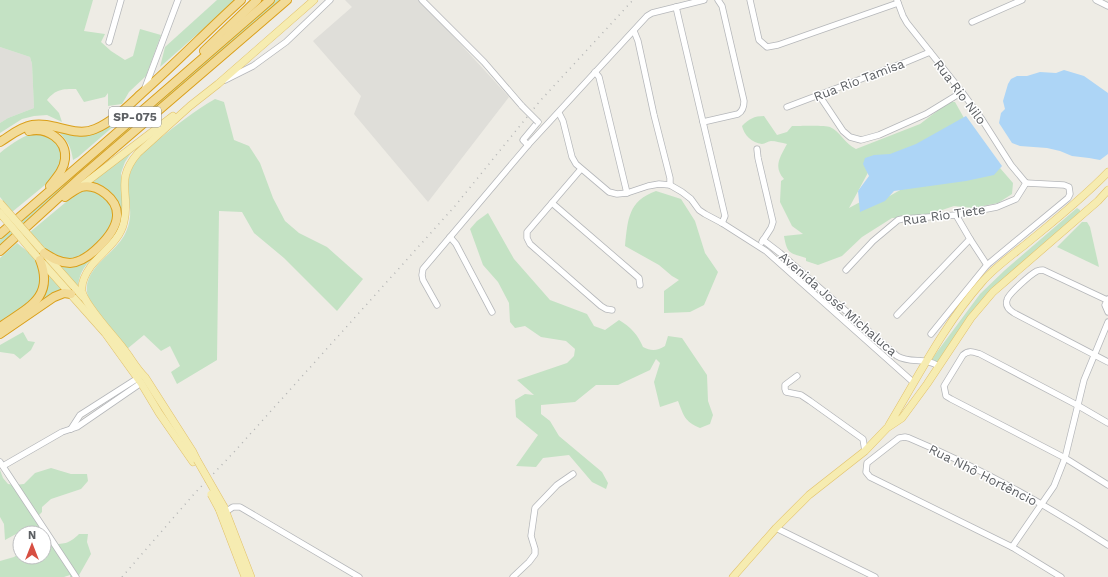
<svg xmlns="http://www.w3.org/2000/svg" width="1108" height="577" font-family="'Work Sans',sans-serif">
<style>
.industrial{fill:#dfded9}
.green{fill:#c4e2c4}
.water{fill:#add5f6}
.lines{fill:none;stroke-linecap:round;stroke-linejoin:round}
.minor-casing{stroke:#b5b7ba;stroke-width:7}
.major-casing{stroke:#e2c169;stroke-width:8}
.highway-casing{stroke:#da9f19;stroke-width:10}
.minor{stroke:#fff;stroke-width:5.5}
.major{stroke:#f6ecb1;stroke-width:7}
.highway{stroke:#f2db98;stroke-width:8}
.rail{stroke:#b3b4b4;stroke-width:1.5;stroke-dasharray:1 5;stroke-linecap:butt}
.minor-bridge-casing{stroke:#b5b7ba;stroke-width:7;stroke-linecap:butt}
.major-bridge-casing{stroke:#e2c169;stroke-width:8;stroke-linecap:butt}
.minor-bridge{stroke:#fff;stroke-width:5.5}
.major-bridge{stroke:#f6ecb1;stroke-width:7}
.labels{text-anchor:middle;dominant-baseline:central;stroke-width:3;stroke-linejoin:round;paint-order:stroke}
.shield{fill:#fff;stroke:#8e9092;stroke-width:1}
.shield-label{font-size:12px;font-weight:bold;fill:#5d6064}
.street-label{font-size:13px;fill:#5d6064;stroke:#fff}
</style>
<rect width="100%" height="100%" fill="#eeece5"/>
<g class="industrial">
<path d="M345 0H420L509 97 428 202 354 114 361 96 313 41 352 7Z"/>
<path d="M0 47 30 57 32 64 34 108 8 118 0 123Z"/>
</g>
<g class="green">
<path d="M0 0H93L84 31 105 34 101 42 111 51 125 60 133 56 140 29 161 35 146 76 129 92 122 104 108 106V93L105 97 84 102 76 89C62 89 56 89 47 100L59 113 62 122 47 115 34 116 22 119 0 133V123L8 118 34 108 32 64 30 57 0 47Z"/>
<path d="M217 0H236L160 67 165 47Z"/>
<path d="M275 0H284L0 247V238Z"/>
<path d="M215 99 224 102 234 140 249 146 260 163 273 198 285 221 299 233 327 247 363 279 337 311 284 258 254 233 242 212 219 211 217 360 177 384 171 372 180 366 170 346 161 351 144 335 127 349C118 337 88 306 87 292 84 268 113 255 124 236 135 215 128 204 128 183 129 176 132 166 136 160 142 152 151 146 159 139 178 124 194 111 215 99Z"/>
<path d="M949 102H955L964 118 950 138 871 167 849 208 862 201 877 203 902 189 968 180 1000 168 1013 183 1012 194 998 203 973 208 954 206 918 218H892L862 237 842 256 818 265 806 261V258C790 253 787 254 784 236L803 234 792 226 780 202 781 181 784 179C773 167 780 157 787 144 782 143 776 141 771 141 768 141 765 144 762 144 752 143 744 135 742 126 749 119 754 116 764 116L777 135 787 132 792 126C799 126 826 125 830 127 840 131 845 144 856 149L920 124Z"/>
<path d="M113 123 115 125 78 157 73 160C71 146 68 142 59 132L69 133Z"/>
<path d="M40 131 54 138 63 151 60 169 51 180 12 212 0 197V153C12 143 24 135 40 131Z"/>
<path d="M133 150 125 162 121 173V182L123 206 120 226 118 225 119 209 89 183Z"/>
<path d="M86 190 95 191 106 197 114 213 112 227 100 241 81 258 64 261 45 251 30 232 78 192Z"/>
<path d="M656 191 681 199 695 221 705 253 718 272 704 305 690 312 664 313V291L679 280 672 276 659 265 625 246C628 219 628 201 656 191Z"/>
<path d="M1077 208 1080 210V212L997 284 937 365 932 360 934 356 980 294 1005 270Z"/>
<path d="M488 213 514 259 550 300 587 314 594 326 605 330 619 320C631 327 638 335 643 347 651 351 657 351 665 346L668 336 682 338 707 375 708 401 713 415 710 424 700 428C684 421 684 416 678 401L660 407 654 382 660 363 656 359 650 370 618 385H596L575 402 541 405V414L550 421 559 436 602 472 608 483 606 489 592 482 569 455 543 458 536 467 516 466 538 435 516 417 515 400 525 394 534 395 517 380 567 363 574 356 575 349 566 341 541 337 525 326 515 328 510 322 509 303 498 282 483 265 470 229 477 221Z"/>
<path d="M1082 222H1087L1090 227 1099 267 1057 247Z"/>
<path d="M17 243C32 255 43 262 40 284 40 289 38 293 35 298 28 306 9 317 0 324V258Z"/>
<path d="M92 257 93 258C83 266 78 277 78 289L55 263Z"/>
<path d="M49 274 65 291 36 307C44 295 50 289 49 274Z"/>
<path d="M23 332 28 341 35 342 31 350 20 359 14 354 0 352V345Z"/>
<path d="M51 468 71 474H87L88 481 81 489 51 499 42 507V512L36 518 43 533H20V544L16 534 5 540 4 524 0 517V470L3 478 8 484 15 485 24 484 35 473Z"/>
<path d="M79 534H88L87 542 91 554 78 577H70V575L64 577H0V561L14 557 20 553V557H44V540L50 545C64 543 68 545 79 534Z"/>
</g>
<g class="water">
<path d="M1064 70 1084 76 1108 93V154L1100 160 1089 158 1072 156 1060 151 1047 148 1020 146 1012 143 999 123 1001 113 1005 109 1003 101 1008 84 1011 79 1017 76H1027L1040 72 1056 73Z"/>
<path d="M966 116 1002 166 994 175 966 181 894 191 885 201 860 212 858 191 869 176 863 164 865 158 874 155 890 154 916 144Z"/>
</g>
<g class="lines">
<defs>
<g id="minor">
<path d="M422 0 484 62 522 106"/>
<path d="M750 0 759 40 767 47 778 45 898 3"/>
<path d="M897 0 903 16 907 23 962 92 981 118 1011 165 1026 183"/>
<path d="M1096 0 1108 6"/>
<path d="M676 7 725 216 722 223"/>
<path d="M972 22 1022 0"/>
<path d="M634 31 638 41 654 115 670 178V185"/>
<path d="M109 42 121 0"/>
<path d="M595 72 599 77 627 193"/>
<path d="M225 80 253 66 286 42 330 0"/>
<path d="M145 88 178 0"/>
<path d="M819 95 843 131 850 137 861 140 879 135 926 114 962 92"/>
<path d="M787 107 906 62 930 52"/>
<path d="M559 113 563 121 572 157 576 164 609 192 617 194 627 193 648 186 659 184 670 185 682 192 691 199 699 210 705 214 722 223 766 251 913 382"/>
<path d="M703 122 738 114C743 111 744 107 744 101L722 6 718 0"/>
<path d="M528 145 523 140 538 122"/>
<path d="M757 149 758 158 773 222 771 228 762 242"/>
<path d="M581 169 527 232V238L530 244 601 306 606 309 612 310"/>
<path d="M552 203 639 278 640 285"/>
<path d="M956 215 970 239 987 265"/>
<path d="M450 237 456 244 492 312"/>
<path d="M763 240 780 253 897 356C910 364 926 357 938 366"/>
<path d="M846 270 873 241 898 220 902 219 956 215 997 207 1016 199 1026 183"/>
<path d="M1108 299 1105 305 1108 312"/>
<path d="M1107 300 1043 270C1040 270 1040 270 1037 271 1031 274 1008 294 1007 300 1005 306 1009 310 1014 313L1108 362"/>
<path d="M437 305 423 280 422 275 423 269 528 145 647 16 652 13 704 0"/>
<path d="M897 315 970 239"/>
<path d="M931 334 987 265 1068 198 1070 194 1069 187 1064 185 1026 183"/>
<path d="M797 376 785 385V389L786 392 801 395 810 401 863 439 865 451"/>
<path d="M1108 423 1077 405 980 354C973 352 969 350 963 355L944 386 946 396 951 399 1065 458 1108 485"/>
<path d="M71 429 80 415 138 378"/>
<path d="M0 462 76 577"/>
<path d="M3 466 62 432 77 427 141 383"/>
<path d="M224 513 233 507H240L359 577"/>
<path d="M776 528 875 577"/>
<path d="M1012 547 1054 486 1065 458 1084 380 1108 322"/>
<path d="M513 577 529 562 535 554V549L531 536 535 508 557 485 573 474"/>
<path d="M1061 577 1012 547 870 477 866 472 867 463 899 438 905 437 909 438C978 467 1045 504 1108 545"/>
</g>
<g id="major">
<path d="M80 187 173 116"/>
<path d="M37 245 83 297"/>
<path d="M32 251 105 333 141 383 159 413 193 462"/>
<path d="M889 425C918 377 944 325 982 282 994 268 1011 256 1026 244 1054 221 1082 199 1108 172"/>
<path d="M197 460 193 452 145 377C136 368 131 358 123 348 114 336 84 304 82 291 81 282 86 273 91 266 102 252 120 241 124 222 131 193 114 181 138 153L190 106 218 84 314 0"/>
<path d="M224 507 251 577"/>
<path d="M219 509 245 577"/>
<path d="M733 577 776 528 809 495 865 451 887 428 902 418 927 384 971 318 993 292 1098 201 1108 190"/>
</g>
<g id="highway">
<path d="M204 51 257 0"/>
<path d="M29 131C46 127 67 139 65 159 64 170 56 178 50 186"/>
<path d="M0 142C10 136 20 127 32 125 53 121 75 138 95 129 112 122 127 107 141 94 175 64 207 31 241 0"/>
<path d="M0 234 270 0"/>
<path d="M0 251 81 177 287 0"/>
<path d="M44 253C52 258 60 263 70 263 88 262 116 234 117 216 118 199 97 183 81 187 76 189 69 194 65 197"/>
<path d="M0 327C27 308 55 298 40 260"/>
<path d="M0 334 54 297 64 293 71 294"/>
</g>
</defs>
<use href="#minor" class="minor-casing"/>
<use href="#major" class="major-casing"/>
<use href="#highway" class="highway-casing"/>
<use href="#minor" class="minor"/>
<use href="#major" class="major"/>
<use href="#highway" class="highway"/>
<path class="rail" d="M122 577 194 494 235 451 455 206 540 101 633 0"/>
<defs>
<path id="minor-bridge" d="M522 106 538 122"/>
<g id="major-bridge">
<path d="M0 203 37 245"/>
<path d="M0 213 32 251"/>
<path d="M197 460 224 507"/>
<path d="M211 494 219 509"/>
</g>
</defs>
<use href="#minor-bridge" class="minor-bridge-casing"/>
<use href="#major-bridge" class="major-bridge-casing"/>
<use href="#minor-bridge" class="minor-bridge"/>
<use href="#major-bridge" class="major-bridge"/>
</g>
<g class="labels">
<rect class="shield" x="109" y="107" width="52" height="20" rx="3"/>
<g class="shield-label">
<text x="135" y="117">SP-075</text>
</g>
<g class="street-label">
<text transform="translate(859 80) rotate(-21)">Rua Rio Tamisa</text>
<text transform="translate(960 92) rotate(53)">Rua Rio Nilo</text>
<text transform="translate(944 215) rotate(-8)">Rua Rio Tiete</text>
<text transform="translate(838 304) rotate(41)">Avenida José Michaluca</text>
<text transform="translate(983 475) rotate(27)">Rua Nhô Hortêncio</text>
</g>
</g>
<g transform="translate(32 545)"><circle r="19" fill="#ffffff" stroke="#bebfc1"/>
<path d="M0-3L7 15L0 10L-7 15Z" fill="#d74f42"/>
<text y="-6" font-size="11" font-weight="bold" text-anchor="middle" fill="#5d6064">N</text>
</g>
</svg>
